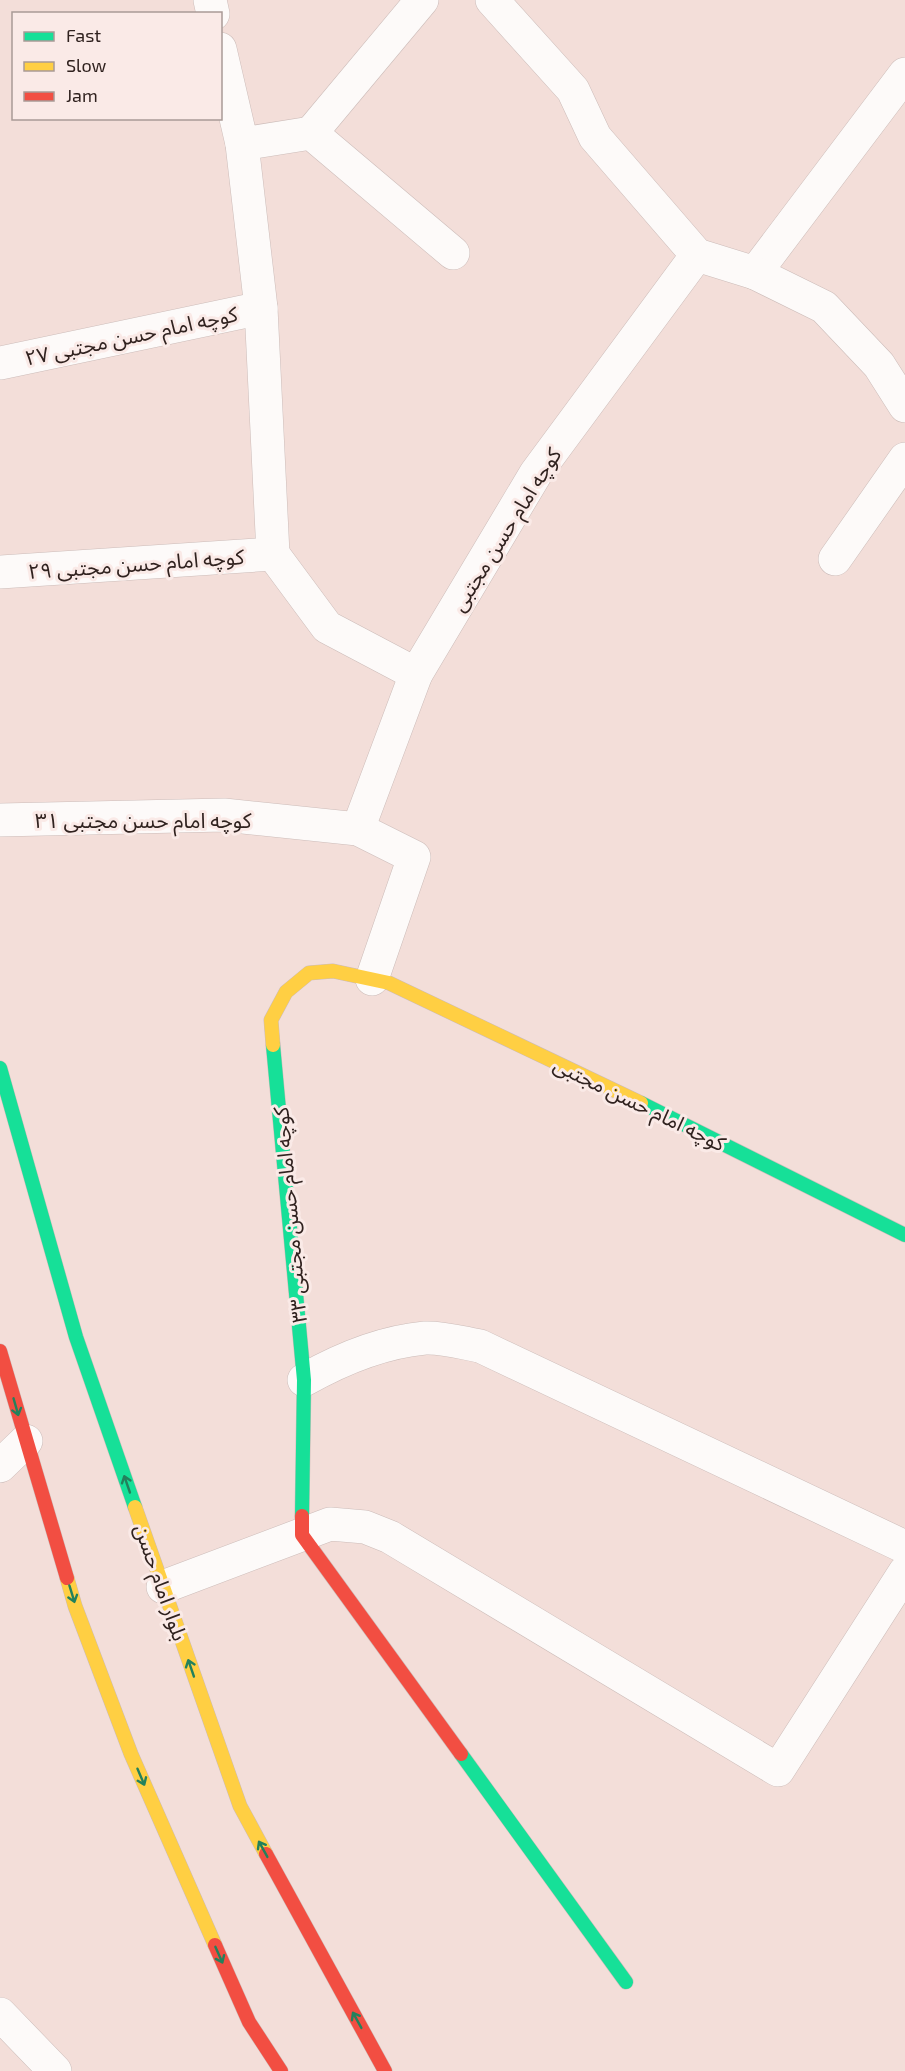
<svg xmlns="http://www.w3.org/2000/svg" width="905" height="2071" font-family="'Exo 2','Noto Sans Arabic',sans-serif">
<style>
.lines{fill:none;stroke-linecap:round;stroke-linejoin:round}
.street-casing{stroke:#ccbcb9;stroke-width:34}
.fast-casing{stroke:#ccbcb9;stroke-width:15}
.slow-casing{stroke:#ccbcb9;stroke-width:15}
.jam-casing{stroke:#ccbcb9;stroke-width:15}
.street{stroke:#fdfaf9;stroke-width:33}
.fast{stroke:#16e098;stroke-width:14}
.slow{stroke:#ffcf43;stroke-width:14}
.jam{stroke:#f24e42;stroke-width:14}
.oneway{stroke:#23815c}
.labels{text-anchor:middle;dominant-baseline:central;stroke-width:6;stroke-linejoin:round;paint-order:stroke}
.street-label{font-size:21px;fill:#30221f;stroke:#faeae7}
</style>
<rect width="100%" height="100%" fill="#f3ded9"/>
<g class="lines">
<defs>
<g id="street">
<path d="M210 0 213 14"/>
<path d="M492 0 573 90 595 137 697 255 755 273 905 74"/>
<path d="M220 49 242 144 261 308 273 554"/>
<path d="M311 133 422 0"/>
<path d="M242 144 311 133 453 253"/>
<path d="M755 273 824 307 879 365 905 406"/>
<path d="M0 363 261 308"/>
<path d="M273 554 327 627 416 674"/>
<path d="M835 559 905 459"/>
<path d="M0 572 273 554"/>
<path d="M0 820 224 815 358 829 414 857 372 979"/>
<path d="M358 829 416 674 536 473 697 255"/>
<path d="M304 1380C341 1359 382 1342 425 1338 442 1337 463 1343 480 1346L905 1547"/>
<path d="M0 1466 26 1441"/>
<path d="M163 1587 330 1524 365 1527 390 1537 778 1770 905 1572"/>
<path d="M0 2014 55 2071"/>
</g>
<g id="fast">
<path d="M273 1045 304 1380 302 1516"/>
<path d="M0 1068 76 1337 135 1507"/>
<path d="M641 1103 905 1235"/>
<path d="M461 1754 626 1982"/>
</g>
<g id="slow">
<path d="M273 1045 271 1020 286 992 309 973 333 971 389 983 641 1103"/>
<path d="M135 1507 240 1806 266 1854"/>
<path d="M67 1578 75 1606 131 1754 215 1945"/>
</g>
<g id="jam">
<path d="M0 1351 67 1578"/>
<path d="M302 1516V1535L461 1754"/>
<path d="M266 1854 385 2071"/>
<path d="M215 1945 249 2022 281 2071"/>
</g>
</defs>
<use href="#street" class="street-casing"/>
<use href="#fast" class="fast-casing"/>
<use href="#slow" class="slow-casing"/>
<use href="#jam" class="jam-casing"/>
<use href="#street" class="street"/>
<use href="#fast" class="fast"/>
<use href="#slow" class="slow"/>
<use href="#jam" class="jam"/>
</g>
<defs><path id="oneway-shaft" d="M-6 0H5M1.5-3L5.5 0L1.5 3" fill="none" stroke-width="1.6" stroke-linecap="round" stroke-linejoin="round" transform="scale(1.5)"/></defs>
<g class="oneway">
<use href="#oneway-shaft" transform="translate(16 1407) rotate(74)"/>
<use href="#oneway-shaft" transform="translate(127 1484) rotate(-109)"/>
<use href="#oneway-shaft" transform="translate(72 1594) rotate(73)"/>
<use href="#oneway-shaft" transform="translate(191 1668) rotate(-109)"/>
<use href="#oneway-shaft" transform="translate(141 1777) rotate(67)"/>
<use href="#oneway-shaft" transform="translate(263 1849) rotate(-119)"/>
<use href="#oneway-shaft" transform="translate(219 1955) rotate(66)"/>
<use href="#oneway-shaft" transform="translate(357 2020) rotate(-119)"/>
</g>
<g class="labels">
<g class="street-label">
<text transform="translate(131 335) rotate(-12)">کوچه امام حسن مجتبی ۲۷</text>
<text transform="translate(505 529) rotate(-58)">کوچه امام حسن مجتبی</text>
<text transform="translate(136 563) rotate(-4)">کوچه امام حسن مجتبی ۲۹</text>
<text x="143" y="819">کوچه امام حسن مجتبی ۳۱</text>
<text transform="translate(640 1103) rotate(26)">کوچه امام حسن مجتبی</text>
<text transform="translate(289 1215) rotate(-95)">کوچه امام حسن مجتبی ۳۳</text>
<text transform="translate(162 1582) rotate(71)">بلوار امام حسن</text>
</g>
</g>
<rect x="12" y="12" width="210" height="108" fill="#faeae7" stroke="#a99a97" stroke-width="1.5"/>
<rect x="24" y="32" width="30" height="9" fill="#16e098" stroke="#a99a97" stroke-width="1.5"/>
<text x="66" y="42" font-size="18" fill="#30221f">Fast</text>
<rect x="24" y="62" width="30" height="9" fill="#ffcf43" stroke="#a99a97" stroke-width="1.5"/>
<text x="66" y="72" font-size="18" fill="#30221f">Slow</text>
<rect x="24" y="92" width="30" height="9" fill="#f24e42" stroke="#a99a97" stroke-width="1.5"/>
<text x="66" y="102" font-size="18" fill="#30221f">Jam</text>
</svg>
